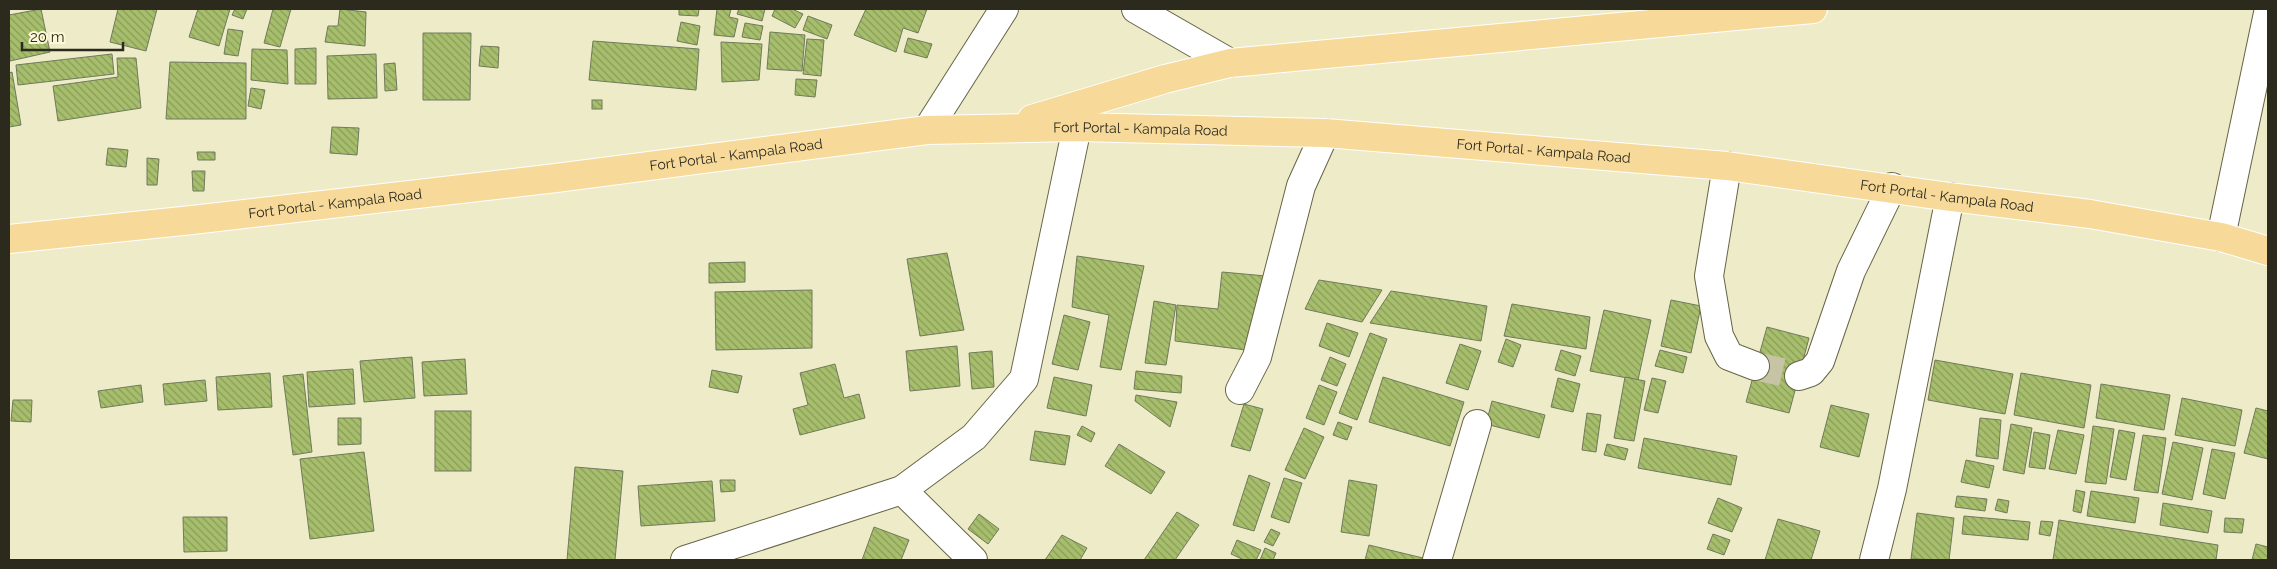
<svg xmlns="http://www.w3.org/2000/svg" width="2277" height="569" font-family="Raleway,sans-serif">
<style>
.building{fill:url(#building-back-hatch);stroke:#707a5c}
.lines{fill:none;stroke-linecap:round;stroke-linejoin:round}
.minor-tunnel{stroke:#c7c4a6;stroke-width:28;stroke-dasharray:28 14;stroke-linecap:butt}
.minor-casing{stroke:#676446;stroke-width:30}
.major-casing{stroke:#fff;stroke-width:30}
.minor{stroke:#fff;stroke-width:28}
.major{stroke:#f7d99a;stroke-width:28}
.labels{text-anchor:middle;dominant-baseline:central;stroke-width:4;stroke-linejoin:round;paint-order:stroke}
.street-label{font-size:14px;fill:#2b2a1d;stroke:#fbf8d5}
</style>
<defs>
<pattern id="building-back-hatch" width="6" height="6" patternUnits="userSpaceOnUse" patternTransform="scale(1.25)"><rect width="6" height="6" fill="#a7bf6c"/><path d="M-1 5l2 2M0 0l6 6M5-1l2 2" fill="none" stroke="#889b58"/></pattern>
</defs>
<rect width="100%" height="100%" fill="#eeebc8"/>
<g class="building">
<path d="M41 9 50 52 10 61 9 15Z"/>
<path d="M118 9H157L146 51 110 42Z"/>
<path d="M198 9H230L219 46 189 37Z"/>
<path d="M235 9H247L243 19 232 15Z"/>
<path d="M273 9H291L280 47 264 43Z"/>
<path d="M340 9 366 12 365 46 325 42 328 26H338Z"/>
<path d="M679 9H699L698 16 679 15Z"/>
<path d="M717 9H731L729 17 738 19 734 37 714 35Z"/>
<path d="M739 9H765L762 21 737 14Z"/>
<path d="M775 9H792L803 14 795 28 772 16Z"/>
<path d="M866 9H927L918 33 903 28 896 52 854 35Z"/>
<path d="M808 16 832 25 827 39 803 30Z"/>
<path d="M681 22 700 26 697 45 677 41Z"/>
<path d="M745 23 763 26 760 40 742 37Z"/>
<path d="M228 29 243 31 238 56 224 54Z"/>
<path d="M770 32 805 35 802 71 767 69Z"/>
<path d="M423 33H471L470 100H423Z"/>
<path d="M908 38 932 44 927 58 904 52Z"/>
<path d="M807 39 824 40 821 76 803 74Z"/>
<path d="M593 41 699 49 696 90 589 80Z"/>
<path d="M721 42 762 44 759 80 722 82Z"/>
<path d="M481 46 499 47 498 68 479 66Z"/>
<path d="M316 48V84H295V49Z"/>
<path d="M252 49 287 50 288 84 251 80Z"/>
<path d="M112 54 114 74 18 85 16 65Z"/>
<path d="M376 54 377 98 328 99 327 56Z"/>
<path d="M117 58H136L141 108 58 121 53 86 118 77Z"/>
<path d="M170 62 246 63V119H166Z"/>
<path d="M395 63 397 90 385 91 384 64Z"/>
<path d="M12 72 21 125 9 127V73Z"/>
<path d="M796 79 817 80 815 97 795 95Z"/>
<path d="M251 88 265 90 261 109 248 106Z"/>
<rect x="592" y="100" width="10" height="9"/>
<path d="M332 127 359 128 357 155 330 153Z"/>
<path d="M108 148 128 150 126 167 106 165Z"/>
<path d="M197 152H215V160H198Z"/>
<path d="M147 158 159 159 157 185H147Z"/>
<path d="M192 171H205L204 191H193Z"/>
<path d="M947 253 964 330 920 336 907 259Z"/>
<path d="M1077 256 1144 266 1121 370 1100 367 1109 315 1072 307Z"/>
<path d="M745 262V282L709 283V263Z"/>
<path d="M1222 272 1266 276 1254 351 1175 341 1177 305 1218 309Z"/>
<path d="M1319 280 1382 290 1362 322 1305 309Z"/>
<path d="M812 290V348L716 350 715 292Z"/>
<path d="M1391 291 1487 306 1481 341 1370 323Z"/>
<path d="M1671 300 1701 306 1691 353 1661 346Z"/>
<path d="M1154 301 1176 305 1166 365 1145 363Z"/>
<path d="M1512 304 1590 317 1586 349 1504 336Z"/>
<path d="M1604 310 1651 320 1638 380 1590 371Z"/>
<path d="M1064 315 1090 322 1078 370 1052 364Z"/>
<path d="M1327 323 1358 333 1349 357 1319 346Z"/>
<path d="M1767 327 1809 338 1789 413 1746 402Z"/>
<path d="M1370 333 1387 339 1357 420 1339 413Z"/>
<path d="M1506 339 1521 345 1513 367 1498 362Z"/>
<path d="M1460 344 1481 351 1468 390 1446 383Z"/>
<path d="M957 346 960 386 910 391 906 351Z"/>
<path d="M1561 350 1581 356 1575 376 1555 370Z"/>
<path d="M1660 350 1687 357 1683 373 1655 366Z"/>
<path d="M992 351 994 387 972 389 969 353Z"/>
<path d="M412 357 415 398 364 402 360 361Z"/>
<path d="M1330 357 1346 364 1337 386 1321 380Z"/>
<path d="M465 359 467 394 424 396 422 362Z"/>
<path d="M1935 360 2013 374 2005 414 1928 400Z"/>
<path d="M835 364 844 398 859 394 865 418 800 435 793 409 808 405 800 373Z"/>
<path d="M353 369 355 404 309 407 307 372Z"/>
<path d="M712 370 742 376 738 393 709 387Z"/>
<path d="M1136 371 1182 376 1181 393 1134 389Z"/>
<path d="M270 373 272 407 218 410 216 377Z"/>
<path d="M2021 373 2091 385 2084 428 2014 415Z"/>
<path d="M303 374 312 452 293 455 283 376Z"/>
<path d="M1054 377 1092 385 1086 416 1047 408Z"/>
<path d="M1383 377 1464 402 1450 446 1369 422Z"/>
<path d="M1625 377 1645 381 1634 441 1614 438Z"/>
<path d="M1558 378 1580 384 1573 412 1551 407Z"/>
<path d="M1652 378 1666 381 1658 413 1644 410Z"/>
<path d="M205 380 207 401 165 405 163 384Z"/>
<path d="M2101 384 2170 395 2164 430 2096 418Z"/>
<path d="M141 385 143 402 101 408 98 391Z"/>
<path d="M1319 385 1337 392 1324 425 1306 418Z"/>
<path d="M1136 395 1177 402 1170 427 1135 401Z"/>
<path d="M2182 398 2242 410 2235 446 2175 435Z"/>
<path d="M13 400H32L31 422 11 421Z"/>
<path d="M1492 401 1545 415 1539 438 1486 424Z"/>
<path d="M1244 404 1263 409 1250 451 1231 446Z"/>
<path d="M1831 405 1869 414 1859 457 1820 447Z"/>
<path d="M2256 408 2268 411V459L2244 453Z"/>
<rect x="435" y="411" width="36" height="60"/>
<path d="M1587 413 1601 415 1596 452 1582 450Z"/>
<path d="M338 418H361V444L338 445Z"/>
<path d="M1980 418 2001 420 1998 459 1976 456Z"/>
<path d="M1338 422 1352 427 1347 440 1333 435Z"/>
<path d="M2011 424 2032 428 2024 474 2003 470Z"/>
<path d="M1082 426 1095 433 1091 442 1077 435Z"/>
<path d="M2093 426 2114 429 2106 484 2085 482Z"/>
<path d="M1304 428 1324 437 1305 479 1285 470Z"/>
<path d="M2058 430 2084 435 2076 474 2049 469Z"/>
<path d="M2119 430 2135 433 2126 480 2110 477Z"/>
<path d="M1035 431 1070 436 1065 465 1030 460Z"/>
<path d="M2034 432 2050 435 2045 469 2029 467Z"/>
<path d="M2143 435 2166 438 2158 493 2134 490Z"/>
<path d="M1644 438 1737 456 1731 485 1638 468Z"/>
<path d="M2173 442 2203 448 2192 500 2162 494Z"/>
<path d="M1119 444 1165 472 1151 494 1105 466Z"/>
<path d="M1607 444 1628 449 1625 460 1604 455Z"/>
<path d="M2212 449 2235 453 2225 499 2203 494Z"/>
<path d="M364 452 374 531 310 539 300 459Z"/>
<path d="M1966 460 1994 466 1989 488 1961 482Z"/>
<path d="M575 467 623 471 615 560H567Z"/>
<path d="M1249 475 1270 483 1254 531 1233 525Z"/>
<path d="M1284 478 1302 483 1289 523 1271 517Z"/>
<path d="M720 480H735V491L721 492Z"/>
<path d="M1349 480 1377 485 1369 536 1341 532Z"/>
<path d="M712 481 715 521 641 526 638 486Z"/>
<path d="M2076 490 2085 492 2081 513 2073 511Z"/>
<path d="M2091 491 2139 498 2135 523 2087 516Z"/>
<path d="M1957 496 1987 499 1985 511 1955 507Z"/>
<path d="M1718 498 1742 508 1732 532 1708 523Z"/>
<path d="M1998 499 2009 501 2007 513 1995 510Z"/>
<path d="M2163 503 2212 511 2208 533 2160 525Z"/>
<path d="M1177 512 1199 525 1175 560H1144Z"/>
<path d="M1917 513 1954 518 1949 560 1911 559Z"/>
<path d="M979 514 999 529 988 544 968 529Z"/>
<path d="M1964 516 2030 522 2028 540 1962 534Z"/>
<path d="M183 517H227V551L184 552Z"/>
<path d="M2225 518 2244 519 2242 533 2224 532Z"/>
<path d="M1778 519 1820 531 1811 560H1765Z"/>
<path d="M2059 520 2218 545 2216 560H2053Z"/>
<path d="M2041 521 2053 522 2050 536 2039 534Z"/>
<path d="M874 527 909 540 901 560H862Z"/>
<path d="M1271 529 1280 533 1273 546 1264 542Z"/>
<path d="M1713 534 1730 540 1724 555 1707 549Z"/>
<path d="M1062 535 1087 548 1080 560H1045Z"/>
<path d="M1237 540 1261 550 1256 560H1244L1231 554Z"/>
<path d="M2256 544 2268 547V560H2252Z"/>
<path d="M1369 545 1427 559V560H1365Z"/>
<path d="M1265 548 1276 553 1273 560H1260Z"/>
</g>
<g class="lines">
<path class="minor-tunnel" d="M1755 366 1799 376"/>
<defs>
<g id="minor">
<path d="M1136 9 1230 63"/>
<path d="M927 130 1004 9"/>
<path d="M1727 166 1709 276 1719 336 1729 356 1755 366"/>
<path d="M2221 237 2268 13"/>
<path d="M1799 376 1811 372 1820 361 1851 271 1892 187"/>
<path d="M1240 390 1257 357 1301 186 1325 133"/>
<path d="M902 490 973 560"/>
<path d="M685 560 902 490 974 437 1024 379 1077 127"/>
<path d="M1437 560 1477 424"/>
<path d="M1874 560 1892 489 1950 197"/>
</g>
<g id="major">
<path d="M1032 119 1165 79 1230 63 1813 9"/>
<path id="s1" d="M9 239 192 220 556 178 927 130 1077 127 1325 133 1727 166 1950 197 2090 214 2221 237 2268 251"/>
</g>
</defs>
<use href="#minor" class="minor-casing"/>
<use href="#major" class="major-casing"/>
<use href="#minor" class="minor"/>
<use href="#major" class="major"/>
</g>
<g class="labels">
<g class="street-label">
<text stroke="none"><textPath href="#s1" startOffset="1138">Fort Portal - Kampala Road</textPath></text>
<text stroke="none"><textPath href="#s1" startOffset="1542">Fort Portal - Kampala Road</textPath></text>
<text stroke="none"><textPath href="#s1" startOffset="732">Fort Portal - Kampala Road</textPath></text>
<text stroke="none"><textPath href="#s1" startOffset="1948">Fort Portal - Kampala Road</textPath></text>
<text stroke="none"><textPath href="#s1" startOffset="328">Fort Portal - Kampala Road</textPath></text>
</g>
</g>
<rect width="2277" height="569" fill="none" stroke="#2b2a1d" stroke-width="20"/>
<path d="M22 42v8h101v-8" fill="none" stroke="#2b2a1d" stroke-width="2.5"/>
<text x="30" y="42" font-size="15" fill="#2b2a1d" stroke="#fbf8d5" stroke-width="4" paint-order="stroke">20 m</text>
</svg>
